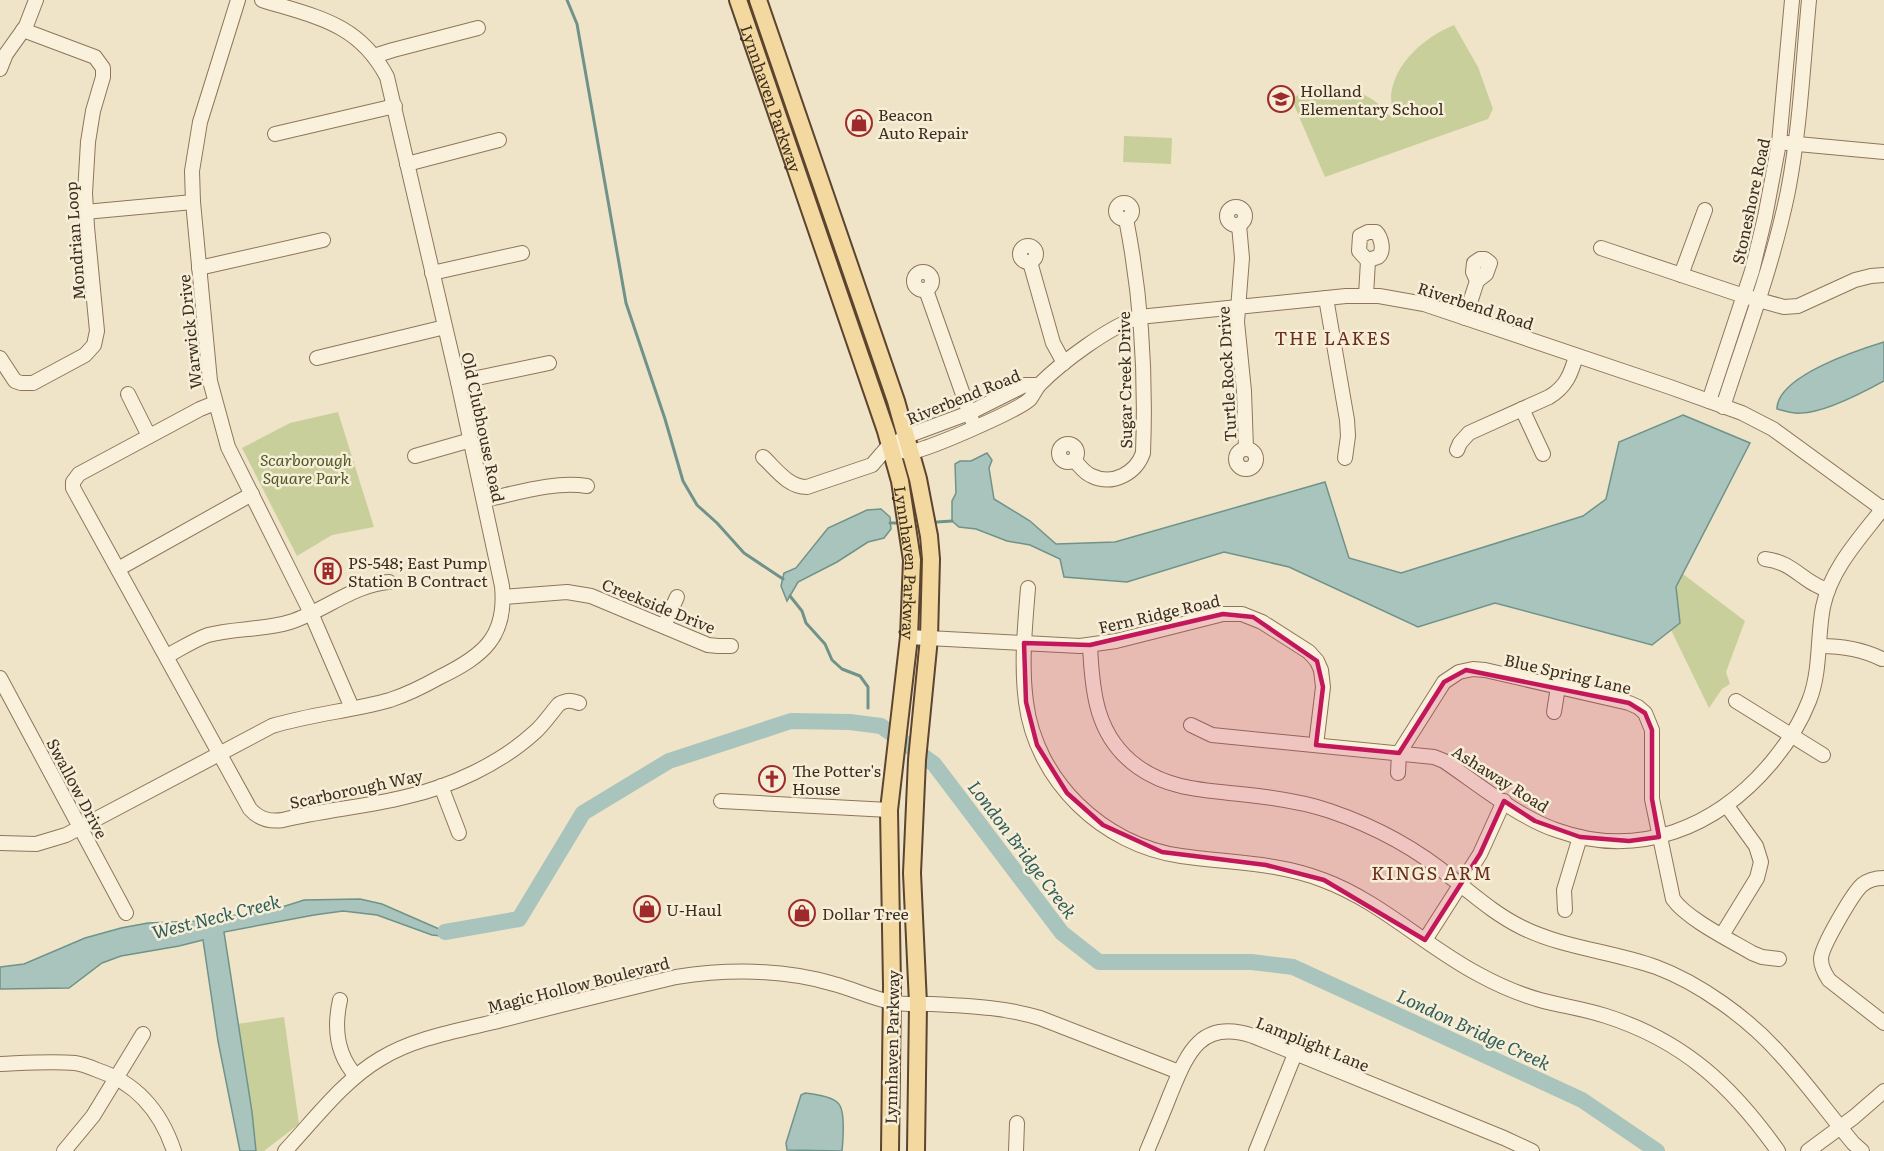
<svg xmlns="http://www.w3.org/2000/svg" width="1884" height="1151" font-family="Literata,serif">
<style>
.green{fill:#c9cf9b}
.water{fill:#a9c4bc;stroke:#6f938a;stroke-width:1.5}
.lines{fill:none;stroke-linecap:round;stroke-linejoin:round}
.stream{stroke:#6f938a;stroke-width:3}
.river{stroke:#a9c4bc;stroke-width:16}
.minor-casing{stroke:#8d765c;stroke-width:16}
.major-casing{stroke:#5b4430;stroke-width:20}
.minor{stroke:#faf1dc;stroke-width:14}
.major{stroke:#f3d9a0;stroke-width:16}
.marked{fill:#c2185b;fill-opacity:0.2;stroke:#c2185b;stroke-width:4.5;stroke-linejoin:round}
.labels{text-anchor:middle;dominant-baseline:central;stroke-width:5;stroke-linejoin:round;paint-order:stroke}
.poi-label{font-size:16px;fill:#3d2e20;stroke:#f7eed8;text-anchor:start}
.street-label{font-size:16px;fill:#3d2e20;stroke:#f7eed8}
.park-label{font-size:16px;font-style:italic;fill:#4d5a26;stroke:#f7eed8}
.neighbourhood-label{font-size:18px;letter-spacing:1.5px;fill:#6b2e1e;stroke:#f7eed8}
.water-label{font-size:18px;font-style:italic;fill:#2f5d5a;stroke:#f7eed8}
</style>
<rect width="100%" height="100%" fill="#f0e4c8"/>
<g class="green">
<path d="M1454 25 1478 67 1493 109 1488 119 1325 177 1291 98C1322 86 1346 81 1376 102 1382 107 1387 114 1393 118 1393 111 1391 103 1391 95 1395 62 1425 37 1454 25Z"/>
<path d="M1124 136 1172 138 1171 164 1123 162Z"/>
<path d="M338 412 374 527 332 535 297 556 242 448 290 423Z"/>
<path d="M1683 574 1745 621 1726 672 1730 684 1722 689 1709 708 1671 630 1680 623 1676 587Z"/>
<path d="M284 1017 299 1124 264 1151H256L252 1112 237 1024Z"/>
</g>
<g class="water">
<path d="M1884 342V381C1864 392 1824 413 1801 413 1793 414 1785 411 1777 409 1777 376 1858 350 1884 342Z"/>
<path d="M1683 415 1750 443 1676 587 1680 623 1652 645 1495 603 1418 627 1289 567 1224 552 1127 582 1064 577 1060 559 1030 545 1007 541 976 529 959 527 952 521V501L956 493 955 464 960 461H971L987 453 992 460 989 468 994 499 1030 521 1056 544 1115 542 1325 482 1349 558 1401 573 1583 516 1606 499 1619 442Z"/>
<path d="M881 509 890 517 891 529 884 538 868 542 837 562 798 582 787 601 781 586 784 573 796 568 828 528 867 510Z"/>
<path d="M360 899 382 904 446 932 441 936 432 935 377 915 343 911 314 915 224 932 252 1112 256 1151H240L218 1041 203 940 179 946 121 956 102 963 69 988 0 989V967L24 964 85 938 121 928 148 923 199 921 279 908 304 900Z"/>
<path d="M805 1093C814 1094 832 1097 838 1103 846 1110 843 1140 842 1151L787 1150 786 1143 801 1095Z"/>
</g>
<g class="lines">
<g class="stream">
<path d="M567 0 577 24 626 303 665 419 683 481 697 505 717 523 744 553 783 579"/>
<path d="M937 522 952 521"/>
<path d="M890 523H896"/>
<path d="M790 596 802 611 806 623 825 644 832 660 842 669 860 676 868 687V708"/>
</g>
<path class="river" d="M445 932 519 919 583 813 669 761 791 721 850 722 881 726 934 764 1062 933 1099 962H1252L1293 967 1582 1100 1657 1151"/>
<defs>
<g id="minor">
<path d="M238 0 200 122 192 171 193 202 210 381 228 447 311 613 352 708"/>
<path d="M374 56 393 50 478 28"/>
<path d="M0 69 6 54 26 26 36 0"/>
<path d="M275 134 395 106"/>
<path d="M1787 143 1884 152"/>
<path d="M407 164 499 140"/>
<circle cx="1124" cy="211" r="8"/>
<circle cx="1236" cy="216" r="9"/>
<path d="M85 212 193 202"/>
<path d="M1239 225 1242 258 1237 322 1244 391 1246 449"/>
<circle cx="1028" cy="254" r="8"/>
<path d="M1601 248 1744 296 1784 307 1798 306 1855 280 1871 276 1884 275"/>
<path d="M1030 262 1053 343 1064 363"/>
<path d="M199 268 323 240"/>
<circle cx="923" cy="281" r="9"/>
<path d="M432 273 522 253"/>
<path d="M1681 275 1705 210"/>
<path d="M926 290 972 420"/>
<path d="M1366 295 1368 261 1359 251 1360 236 1368 232H1376C1381 237 1385 251 1378 257 1377 257 1368 260 1368 261"/>
<path d="M1326 298 1347 420 1348 436 1345 458"/>
<path d="M1465 318 1477 281 1486 274 1490 263 1485 259H1480L1474 263 1473 272 1477 281"/>
<path d="M0 358 15 381 21 383H33L85 355 94 345 97 331 87 227 85 193 88 142 93 111 103 77V68L95 57 23 30"/>
<path d="M317 358 445 327"/>
<path d="M458 382 549 363"/>
<path d="M128 394 149 436"/>
<path d="M1709 401 1752 271 1765 217 1779 143 1792 0"/>
<path d="M215 403 200 409 79 474 73 482V488L250 809C259 819 269 822 283 820 323 810 365 807 405 797 450 787 500 764 535 732 544 724 551 713 559 704 566 700 571 700 579 703"/>
<path d="M1723 407C1746 335 1773 265 1788 191 1800 129 1803 64 1809 0"/>
<path d="M1522 409 1543 454"/>
<circle cx="1068" cy="453" r="9"/>
<path d="M891 447C897 449 903 452 909 452 921 453 1019 410 1030 399 1034 394 1036 388 1040 384 1063 361 1109 327 1139 317L1346 296H1379L1424 304 1670 387 1742 413 1773 429 1884 510"/>
<circle cx="1246" cy="459" r="10"/>
<path d="M1457 450 1460 443 1469 433 1549 397C1566 387 1571 374 1576 356"/>
<path d="M415 456 471 440"/>
<path d="M763 457C776 469 788 487 807 487L872 465 885 450 907 436 969 413 1025 385H1038"/>
<path d="M1074 460C1080 466 1084 473 1092 476 1113 486 1136 473 1143 453 1146 376 1141 294 1126 219"/>
<path d="M484 500C518 493 553 481 587 486"/>
<path d="M1765 559C1794 562 1803 583 1828 590"/>
<path d="M118 569 252 494"/>
<path d="M1028 588C1025 626 1021 664 1026 702 1036 781 1103 845 1181 856 1229 863 1277 862 1323 880 1380 901 1425 946 1478 974 1498 985 1519 994 1540 1000 1562 1006 1585 1009 1606 1016 1684 1041 1732 1086 1778 1151"/>
<path d="M503 597 567 592 591 596 708 645 718 646H731"/>
<path d="M664 626 677 597"/>
<path d="M909 637 1080 646 1116 641 1223 614H1242L1262 622 1309 652 1317 661 1321 670 1323 687 1316 745"/>
<path d="M1090 645C1092 692 1096 737 1138 767 1169 789 1203 790 1240 794 1270 797 1301 801 1330 811 1374 826 1417 849 1453 879 1475 896 1495 914 1521 927 1563 948 1611 951 1656 967 1699 983 1748 1018 1779 1053 1805 1081 1828 1113 1853 1143L1862 1151"/>
<path d="M1820 646C1842 646 1862 649 1882 659"/>
<path d="M167 656C180 649 194 640 208 635 235 628 264 630 290 622 322 612 355 584 389 582"/>
<path d="M0 678 126 913"/>
<path d="M1736 701 1823 755"/>
<path d="M1554 712 1558 687"/>
<path d="M1191 725 1212 735 1434 757 1444 761C1478 784 1518 817 1556 830 1639 860 1717 827 1771 763 1787 744 1800 724 1809 701 1821 671 1817 638 1823 607 1831 568 1861 537 1884 507"/>
<path d="M1398 773 1399 753 1444 682 1459 672 1473 669 1485 670 1629 703 1638 707 1645 713 1652 730V799L1673 899C1687 919 1730 940 1752 953L1762 957 1779 959"/>
<path d="M441 786 459 833"/>
<path d="M721 801 889 810"/>
<path d="M0 843 36 844 66 835 272 726C311 714 351 711 390 700 408 694 424 686 440 677 483 656 507 637 502 586L458 382 387 77C359 23 316 17 262 0"/>
<path d="M1884 878C1876 878 1868 880 1862 885 1853 893 1821 947 1821 959 1821 967 1825 974 1829 980L1884 1023"/>
<path d="M1565 910 1564 890 1580 837"/>
<path d="M1722 935 1757 878 1761 862 1756 846 1727 806"/>
<path d="M1425 940 1480 854 1504 801"/>
<path d="M340 1000C334 1027 336 1054 356 1076"/>
<path d="M0 1064C25 1063 50 1061 75 1063 83 1064 90 1067 97 1070 137 1083 161 1112 174 1151"/>
<path d="M64 1151 93 1116 143 1034"/>
<path d="M285 1151C315 1119 343 1081 380 1059 416 1037 462 1030 502 1020 560 1005 618 991 676 977 728 969 783 969 834 984 853 989 871 998 891 1002 903 1005 918 1004 932 1004 968 1006 1004 1007 1040 1018L1179 1072"/>
<path d="M1016 1151 1017 1123"/>
<path d="M1147 1151C1155 1132 1163 1113 1170 1095 1187 1054 1200 1018 1253 1036L1504 1138 1532 1151"/>
<path d="M1256 1151 1295 1054"/>
<path d="M1808 1151 1854 1117 1884 1091"/>
</g>
<g id="major">
<path id="s1" d="M738 0 886 431 900 481 912 560 909 637 889 810 892 986 890 1151"/>
<path d="M758 0 896 401 918 479 929 536 931 559 929 638 917 760 912 873 918 1004 916 1151"/>
</g>
</defs>
<use href="#minor" class="minor-casing"/>
<use href="#major" class="major-casing"/>
<use href="#minor" class="minor"/>
<use href="#major" class="major"/>
</g>
<path class="marked" d="M1223 614 1253 617 1317 661 1323 687 1316 745 1399 753 1444 682 1466 670 1629 703 1645 713 1652 730V799L1659 837 1629 841 1580 837 1535 821 1504 801 1480 854 1425 940 1324 880 1266 865 1162 852 1103 825 1067 793 1037 745 1026 702 1024 643 1090 645Z"/>
<defs>
<symbol id="school-ring" viewBox="-11 -11 22 22"><circle r="9.5" fill="#f7eed8" stroke="#9e2a2b" stroke-width="1.5"/><path d="M0-5L7-2L0 1L-7-2ZM-4 1L0 2.5L4 1V4Q0 6-4 4Z" fill="#9e2a2b"/></symbol>
<symbol id="shop-ring" viewBox="-11 -11 22 22"><circle r="9.5" fill="#f7eed8" stroke="#9e2a2b" stroke-width="1.5"/><path d="M-5-2.5h2.3a2.7 3.5 0 0 1 5.4 0H5L5.5 6h-11ZM-1.5-2.5h3a1.5 2.3 0 0 0-3 0Z" fill="#9e2a2b"/></symbol>
<symbol id="building-ring" viewBox="-11 -11 22 22"><circle r="9.5" fill="#f7eed8" stroke="#9e2a2b" stroke-width="1.5"/><path d="M-4-6H4V6H1V3H-1V6H-4ZM-2.5-4.3h1.7v1.8h-1.7ZM.8-4.3h1.7v1.8H.8ZM-2.5-1h1.7V.8h-1.7ZM.8-1h1.7V.8H.8Z" fill="#9e2a2b"/></symbol>
<symbol id="church-ring" viewBox="-11 -11 22 22"><circle r="9.5" fill="#f7eed8" stroke="#9e2a2b" stroke-width="1.5"/><path d="M-1.2-6h2.4v3.5h3.3v2.4h-3.3V6h-2.4V-.1h-3.3v-2.4h3.3Z" fill="#9e2a2b"/></symbol>
</defs>
<g fill-rule="evenodd">
<use href="#school-ring" x="1266" y="84" width="30" height="30"/>
<use href="#shop-ring" x="844" y="108" width="30" height="30"/>
<use href="#building-ring" x="313" y="556" width="30" height="30"/>
<use href="#church-ring" x="757" y="764" width="30" height="30"/>
<use href="#shop-ring" x="632" y="894" width="30" height="30"/>
<use href="#shop-ring" x="787" y="898" width="30" height="30"/>
</g>
<g class="labels">
<g class="poi-label">
<text x="1300" y="90">Holland<tspan x="1300" dy="18">Elementary School</tspan></text>
<text x="878" y="114">Beacon<tspan x="878" dy="18">Auto Repair</tspan></text>
<text x="348" y="562">PS-548; East Pump<tspan x="348" dy="18">Station B Contract</tspan></text>
<text x="792" y="770">The Potter's<tspan x="792" dy="18">House</tspan></text>
<text x="666" y="909">U-Haul</text>
<text x="822" y="913">Dollar Tree</text>
</g>
<g class="street-label">
<text stroke="none"><textPath href="#s1" startOffset="104">Lynnhaven Parkway</textPath></text>
<text transform="translate(1750 201) rotate(-78)">Stoneshore Road</text>
<text transform="translate(74 241) rotate(-94)">Mondrian Loop</text>
<text transform="translate(1476 305) rotate(18)">Riverbend Road</text>
<text transform="translate(189 332) rotate(-96)">Warwick Drive</text>
<text transform="translate(1226 374) rotate(-93)">Turtle Rock Drive</text>
<text transform="translate(1124 380) rotate(-91)">Sugar Creek Drive</text>
<text transform="translate(963 396) rotate(-22)">Riverbend Road</text>
<text transform="translate(484 427) rotate(78)">Old Clubhouse Road</text>
<text stroke="none"><textPath href="#s1" startOffset="590">Lynnhaven Parkway</textPath></text>
<text transform="translate(659 605) rotate(22)">Creekside Drive</text>
<text transform="translate(1159 613) rotate(-13)">Fern Ridge Road</text>
<text transform="translate(1568 673) rotate(13)">Blue Spring Lane</text>
<text transform="translate(1501 778) rotate(32)">Ashaway Road</text>
<text transform="translate(78 788) rotate(62)">Swallow Drive</text>
<text transform="translate(356 788) rotate(-12)">Scarborough Way</text>
<text transform="translate(578 984) rotate(-14)">Magic Hollow Boulevard</text>
<text transform="translate(1313 1043) rotate(22)">Lamplight Lane</text>
<text transform="translate(891 1047) rotate(-89)">Lynnhaven Parkway</text>
</g>
<g class="park-label">
<text x="306" y="459">Scarborough<tspan x="306" dy="18">Square Park</tspan></text>
</g>
<g class="neighbourhood-label">
<text x="1333" y="337">THE LAKES</text>
<text x="1432" y="872">KINGS ARM</text>
</g>
<g class="water-label">
<text transform="translate(1023 849) rotate(53)">London Bridge Creek</text>
<text transform="translate(216 916) rotate(-14)">West Neck Creek</text>
<text transform="translate(1474 1029) rotate(25)">London Bridge Creek</text>
</g>
</g>
</svg>
